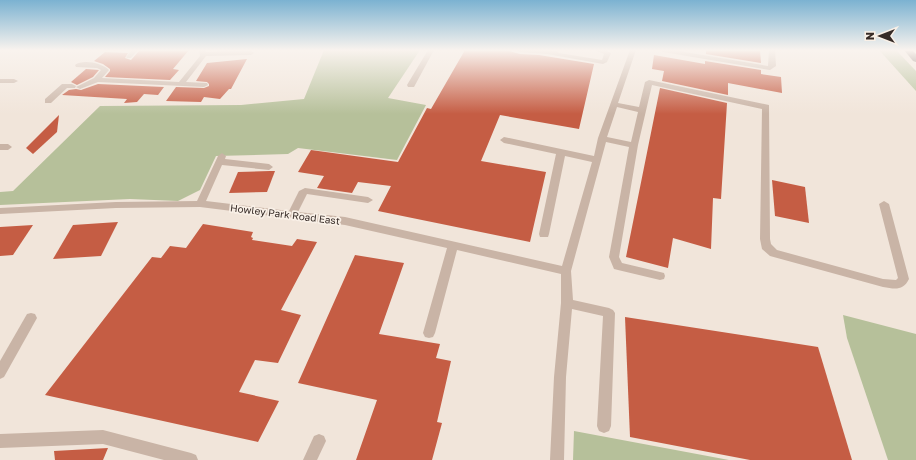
<svg xmlns="http://www.w3.org/2000/svg" width="916" height="460" font-family="'Golos Text',sans-serif">
<style>
.green{fill:#b6c09a}
.building{fill:#c55d44}
.lines{fill:none;stroke-linecap:round;stroke-linejoin:round}
.minor{fill:#c9b4a6;fill-rule:evenodd}
.highway{fill:#57443e;fill-rule:evenodd}
.labels{text-anchor:middle;dominant-baseline:central;stroke-width:3.5;stroke-linejoin:round;paint-order:stroke}
.street-label{font-size:10px;fill:#362b27;stroke:#f9f0e7}
</style>
<rect width="100%" height="100%" fill="#f1e5da"/>
<g class="green">
<path d="M324 50H420L388 98 426 105 397 160 298 148 288 154 216 156 200 190 178 201 130 199 0 205V192L13 191 100 106 241 105 304 99Z"/>
<path d="M879 50H896L916 71V91Z"/>
<path d="M843 315 916 334V460H888L847 338Z"/>
<path d="M574 431 729 460H573Z"/>
</g>
<g class="building">
<path d="M140 50H189L173 69 179 70 170 80 105 77 110 71V69L103 64 94 61 105 52 128 53 125 58 131 60Z"/>
<path d="M465 50H505L520 54 539 55 594 64 579 129 500 115 481 161 546 172 530 242 378 211 391 186 358 182 352 193 317 188 324 176 298 172 311 150 398 162 427 108 431 109Z"/>
<path d="M706 50H760L761 63 706 54Z"/>
<path d="M654 55 705 64V61L761 70V74L781 77 782 93 728 83V95L662 81 664 71 652 69Z"/>
<path d="M247 59 231 89H229L220 99 204 97 201 102 166 101 176 87 204 88 209 86V84L207 82 196 81 207 63Z"/>
<path d="M86 69 99 70 93 77 77 85 71 82Z"/>
<path d="M98 84 164 87 158 95 144 94 137 102 124 103 127 99 62 95 69 90 76 89 81 90Z"/>
<path d="M660 88 727 103 721 199 713 198 711 249 673 238 668 268 626 257Z"/>
<path d="M59 115 57 132 33 154 26 148Z"/>
<path d="M270 171H275L267 192 229 193 238 172Z"/>
<path d="M772 180 805 187 809 223 775 216Z"/>
<path d="M118 222 101 256 53 259 73 225Z"/>
<path d="M203 224 253 232 251 237 253 238 252 240 292 246 297 239 317 242 281 310 301 315 278 363 255 360 239 392 279 401 258 442 45 395 152 257 161 258 170 246 186 248Z"/>
<path d="M33 225 13 255 0 256V227Z"/>
<path d="M355 255 404 263 379 334 440 344 436 358 451 361 437 422 442 423 432 460H356L377 400 298 383Z"/>
<path d="M625 317 818 347 852 460H750L630 437Z"/>
<path d="M108 448 103 460H55L54 451Z"/>
</g>
<g class="lines">
<g class="minor">
<path d="M132 50H138L131 58H127L126 57Z"/>
<path d="M199 50H205L206 52 251 51 254 53 251 55 206 56 186 82 207 83 208 85 204 87 98 82 80 89 76 87 94 78 101 70 97 68 76 67 75 65C83 59 102 63 109 70L102 78 179 82 200 56Z"/>
<path d="M428 50H434L414 87H408L407 85Z"/>
<path d="M517 50 556 51 559 53 602 60 604 54 597 51 596 50H605L611 53 607 62 603 64 547 54 520 52Z"/>
<path d="M630 50H636L618 103 639 107 645 82 649 80 769 105 770 239 771 244 777 250 883 279 896 280 898 278 879 204 884 201 889 204 909 279C903 291 895 289 883 287L770 256 762 249 760 239 762 109 652 85 638 145 619 257 622 263 660 272 664 273 665 276 664 279 660 280 618 270 614 269 609 257 629 147 606 142 571 271 573 300 609 308 613 310 615 313 611 426 609 431 604 433 599 431 597 426 603 316 572 309 566 377 564 460H550L554 377 561 303V274L457 250 435 333 433 337 429 338 425 337 423 333 447 248 345 225 200 207 116 208 0 214V208L116 202 197 201 218 156 222 153 226 156 225 159 269 164 273 167 269 170 222 165 206 201 289 211 299 191 305 188 368 197 373 200 368 203 307 194 298 212 345 217 562 266 592 162 565 156 549 234 548 237H540L539 234 556 154 504 143 500 140 504 137 594 156 598 138ZM617 107 638 112 631 142 607 137Z"/>
<path d="M660 50H673L768 66 769 50H775L776 66 770 70 663 52Z"/>
<path d="M0 79H14L18 81 14 83H0Z"/>
<path d="M62 84H72L76 86 75 88H67L51 103H45V99Z"/>
<path d="M0 144H8L12 147 8 150H0Z"/>
<path d="M31 313 35 314 37 318 4 377 0 379V361L27 314Z"/>
<path d="M103 430 191 453 196 455 198 460H164L103 444 0 448V434Z"/>
<path d="M319 434 324 436 326 441 317 460H303L314 436Z"/>
</g>
<path class="highway" d="M904 50H912L916 54V62L913 61Z"/>
</g>
<linearGradient id="sky" x2="0" y2="1"><stop stop-color="#7bb2d1"/><stop offset="0.44" stop-color="#f9f3ee"/><stop offset="1" stop-color="#f9f3ee" stop-opacity="0"/></linearGradient>
<rect width="916" height="114" fill="url(#sky)"/>
<g class="labels">
<g class="street-label">
<text transform="translate(285 214) rotate(7)">Howley Park Road East</text>
</g>
</g>
<g transform="translate(880 36) rotate(270)" stroke="#f9f0e7" stroke-width="3" paint-order="stroke">
<path d="M0-3L7 15L0 10L-7 15Z" fill="#362b27"/>
<text y="-6" font-size="11" font-weight="bold" text-anchor="middle" fill="#362b27">N</text>
</g>
</svg>
